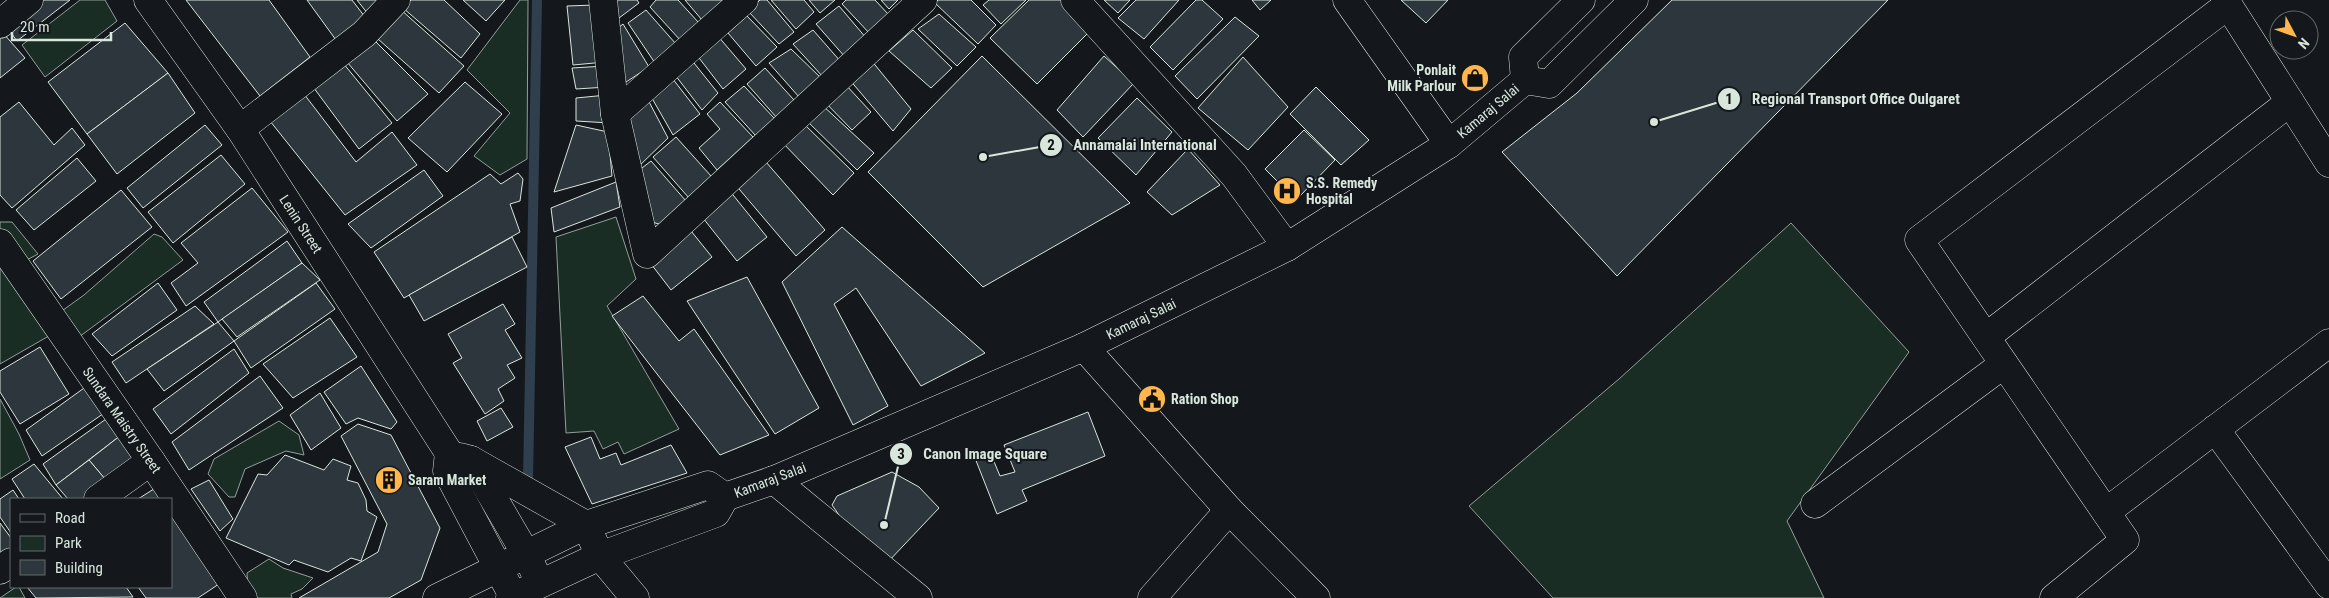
<svg xmlns="http://www.w3.org/2000/svg" width="2329" height="598" font-family="'Roboto Condensed',sans-serif">
<style>
.green{fill:#1a2d24;stroke:#939e99}
.lines{fill:none;stroke-linecap:round;stroke-linejoin:round}
.stream{stroke:#2f3f4d;stroke-width:10}
.building{fill:#2c363c;stroke:#d8e6dc}
.minor-casing{stroke:#d8e6dc;stroke-width:29}
.tertiary-casing{stroke:#d8e6dc;stroke-width:29}
.secondary-casing{stroke:#d8e6dc;stroke-width:29}
.minor{stroke:#14181c;stroke-width:28}
.tertiary{stroke:#14181c;stroke-width:28}
.secondary{stroke:#14181c;stroke-width:28}
.labels{text-anchor:middle;dominant-baseline:central;stroke-width:4;stroke-linejoin:round;paint-order:stroke}
.poi-label{font-size:14px;font-weight:bold;fill:#d8e6dc;stroke:#14181c;text-anchor:start}
.street-label{font-size:14px;fill:#d8e6dc;stroke:#14181c}
.leader{fill:none;stroke:#d8e6dc;stroke-width:2}
.callout-dot{fill:#d8e6dc;stroke:#14181c;stroke-width:2}
.mark-label{font-size:15px;text-anchor:middle;font-weight:bold;fill:#111}
.callout-label{font-size:15px;text-anchor:middle;font-weight:bold;fill:#d8e6dc;stroke:#14181c;stroke-width:4;stroke-linejoin:round;paint-order:stroke}
</style>
<rect width="100%" height="100%" fill="#14181c"/>
<g class="green">
<path d="M80 0H105L117 21 45 77 22 45Z"/>
<path d="M520 0H528L527 159 500 175 474 156 510 113 467 70Z"/>
<path d="M616 217 636 279 607 306 679 429 624 454 618 442 603 449 594 431 566 433 556 237Z"/>
<path d="M0 222H12L38 254 23 262 0 231Z"/>
<path d="M1791 223 1909 352 1787 521 1824 598H1553L1469 506 1619 379Z"/>
<path d="M154 234 162 237 183 260 79 337 59 313 84 295Z"/>
<path d="M0 261 54 333 0 364Z"/>
<path d="M0 399 19 434 30 460 0 479Z"/>
<path d="M279 421 299 435 304 455 286 451 245 469 235 497H229L208 474 214 459Z"/>
<path d="M269 559 283 568 313 578 302 589 291 594 292 598H250L248 594 247 573Z"/>
<path d="M16 587H19L25 598H0Z"/>
</g>
<g class="lines">
<path class="stream" d="M528 480 537 0"/>
</g>
<g class="building">
<path d="M39 0H70L17 41 6 26Z"/>
<path d="M186 0H269L310 57 260 96Z"/>
<path d="M307 0H352L365 17 336 40Z"/>
<path d="M357 0H382L368 14Z"/>
<path d="M411 0H444L480 34 461 58 403 8Z"/>
<path d="M463 0H505L486 21Z"/>
<path d="M610 0H637L639 3 615 21Z"/>
<path d="M656 0H678L699 23 681 41 650 7Z"/>
<path d="M685 0H724L702 20Z"/>
<path d="M760 0H767L794 32 779 44 748 11Z"/>
<path d="M771 0H804L814 12 796 29Z"/>
<path d="M809 0H835L820 13Z"/>
<path d="M846 0H875L889 15 871 35 842 4Z"/>
<path d="M881 0H898L889 9Z"/>
<path d="M938 0H971L996 25 978 44 935 3Z"/>
<path d="M989 0H1026L1001 24 983 5Z"/>
<path d="M1029 0H1065L1092 29 1037 84 990 38Z"/>
<path d="M1104 0H1130L1118 13Z"/>
<path d="M1136 0H1179L1144 39 1118 18Z"/>
<path d="M1196 0H1202L1223 19 1173 70 1150 47Z"/>
<path d="M1252 0H1271L1260 10Z"/>
<path d="M1401 0H1448L1426 23Z"/>
<path d="M1672 0H1888L1617 276 1502 152 1577 93Z"/>
<path d="M595 5 605 62 573 65 567 6Z"/>
<path d="M839 6 867 39 846 58 816 24Z"/>
<path d="M400 9 464 66 439 93 378 39Z"/>
<path d="M646 10 676 44 655 63 628 23Z"/>
<path d="M939 14 976 47 957 66 918 29Z"/>
<path d="M747 16 777 47 756 66 728 33Z"/>
<path d="M1235 17 1259 36 1197 99 1175 76Z"/>
<path d="M125 23 168 73 87 134 48 82Z"/>
<path d="M623 24 649 67 623 84 613 32Z"/>
<path d="M813 30 841 62 823 77 793 44Z"/>
<path d="M913 30 952 68 931 88 889 51Z"/>
<path d="M3 33 25 58 0 78V35Z"/>
<path d="M717 35 746 69 723 89 696 54Z"/>
<path d="M374 40 428 94 397 121 347 62Z"/>
<path d="M791 49 821 78 799 97 769 63Z"/>
<path d="M982 56 1130 203 983 287 868 172Z"/>
<path d="M1104 56 1134 83 1083 137 1057 110Z"/>
<path d="M1243 57 1288 107 1248 150 1198 108Z"/>
<path d="M690 58 718 93 702 110 672 71Z"/>
<path d="M871 60 911 109 893 131 849 79Z"/>
<path d="M343 63 392 123 359 149 308 80Z"/>
<path d="M605 66 607 87 576 89 572 68Z"/>
<path d="M765 68 794 100 777 118 747 84Z"/>
<path d="M168 73 195 113 117 174 87 134Z"/>
<path d="M669 74 700 114 673 135 649 93Z"/>
<path d="M465 82 502 114 447 172 408 138Z"/>
<path d="M845 84 871 112 852 130 822 99Z"/>
<path d="M744 86 775 119 756 136 725 102Z"/>
<path d="M1316 87 1369 140 1341 165 1290 114Z"/>
<path d="M304 94 356 162 392 132 417 165 345 215 270 121Z"/>
<path d="M607 95 610 123 576 121V98Z"/>
<path d="M646 96 668 138 637 168 628 112Z"/>
<path d="M1137 98 1172 132 1136 175 1098 138Z"/>
<path d="M19 102 54 145 72 128 85 145 12 208 0 195V117Z"/>
<path d="M720 102 753 137 717 170 699 148 720 129 707 114Z"/>
<path d="M821 104 874 153 857 170 804 118Z"/>
<path d="M802 122 854 173 833 195 780 140Z"/>
<path d="M205 125 222 145 143 208 127 188Z"/>
<path d="M576 125 608 132 612 176 554 192Z"/>
<path d="M1304 130 1335 160 1296 200 1265 169Z"/>
<path d="M676 137 711 176 689 198 653 157Z"/>
<path d="M1188 149 1220 185 1172 215 1147 192Z"/>
<path d="M221 155 245 184 173 243 148 212Z"/>
<path d="M77 158 96 181 34 230 16 210Z"/>
<path d="M651 161 686 201 662 225 649 221 633 175Z"/>
<path d="M766 162 825 230 796 256 734 183Z"/>
<path d="M424 170 443 196 371 248 348 224Z"/>
<path d="M518 173 523 179 520 201 510 204 520 232 404 298 374 252 490 174 501 184Z"/>
<path d="M616 182 620 207 554 232 551 208Z"/>
<path d="M252 188 288 232 186 306 171 283 198 263 181 243Z"/>
<path d="M121 190 152 227 61 299 33 261Z"/>
<path d="M729 190 767 237 737 261 699 213Z"/>
<path d="M687 226 712 257 671 290 648 260Z"/>
<path d="M842 227 985 353 921 386 856 288 834 304 888 406 853 425 782 282Z"/>
<path d="M512 237 527 267 424 321 409 295Z"/>
<path d="M287 241 302 263 218 322 204 302Z"/>
<path d="M302 263 320 280 237 337 222 319Z"/>
<path d="M747 277 819 408 775 434 687 301Z"/>
<path d="M158 283 177 310 112 356 92 334Z"/>
<path d="M316 283 335 309 251 368 234 341Z"/>
<path d="M643 296 679 341 694 329 769 435 720 455 612 316Z"/>
<path d="M503 304 515 324 505 330 522 358 507 365 515 378 498 389 504 401 485 414 453 363 462 358 448 334Z"/>
<path d="M195 306 214 324 126 383 112 362Z"/>
<path d="M330 318 357 357 293 398 263 364Z"/>
<path d="M218 322 234 341 164 391 147 369Z"/>
<path d="M40 347 69 394 20 424 0 392V371Z"/>
<path d="M234 349 249 373 171 434 153 409Z"/>
<path d="M361 366 397 422 391 429 358 418 346 424 324 392Z"/>
<path d="M260 376 283 408 189 470 172 442Z"/>
<path d="M91 383 110 409 42 456 26 430Z"/>
<path d="M320 393 341 428 311 450 290 415Z"/>
<path d="M501 408 513 427 487 441 477 421Z"/>
<path d="M1088 412 1105 456 1022 490 1027 501 997 514 975 458 990 452 1000 476 1015 472 1004 445Z"/>
<path d="M113 414 125 432 56 485 43 464Z"/>
<path d="M358 424 391 435 440 528 421 580 389 598H299L378 552 387 524 341 436Z"/>
<path d="M125 432 144 460 111 486 89 460Z"/>
<path d="M591 437 600 459 616 453 621 465 671 445 687 473 592 504 565 447Z"/>
<path d="M285 455 324 470 333 459 351 466 347 480 358 483 366 500 367 511 377 517 361 561 351 558 328 572 294 560 289 565 226 538 258 474 267 475Z"/>
<path d="M89 460 111 486 90 499H68L56 485Z"/>
<path d="M34 464 63 499H25L12 479Z"/>
<path d="M892 472 919 487 939 508 886 564 857 541 832 505 837 496Z"/>
<path d="M209 480 233 519 220 531 191 489Z"/>
<path d="M157 487 165 499H138Z"/>
<path d="M13 490 19 499H11V533L0 517V499Z"/>
<path d="M171 508 222 582 198 598H146L138 587H171Z"/>
<path d="M0 523 11 538V556L0 558Z"/>
<path d="M27 587H126L133 597 36 598Z"/>
</g>
<g class="lines">
<defs>
<g id="minor">
<path d="M603 0 615 114 647 254 923 0"/>
<path d="M1075 0 1234 175 1287 247"/>
<path d="M1347 0 1449 144"/>
<path d="M2225 0 2329 163"/>
<path d="M0 24 29 0"/>
<path d="M615 114 744 0"/>
<path d="M240 129 364 34 396 0"/>
<path d="M0 243 151 461 243 598"/>
<path d="M1986 337 2290 102"/>
<path d="M1084 347 1229 510 1316 598"/>
<path d="M2215 429 2329 585"/>
<path d="M774 480 918 598"/>
<path d="M98 499 151 461"/>
<path d="M1815 504 2004 364"/>
<path d="M2106 512 2329 343"/>
<path d="M586 525 600 556 635 598"/>
<path d="M0 570 11 562"/>
<path d="M1152 598 1229 510"/>
<path d="M2054 598 2125 540 1919 240 2228 5"/>
</g>
<g id="tertiary">
<path d="M148 0 240 129 449 453"/>
<path d="M449 453 447 471 513 596"/>
<path d="M460 457 471 460 526 554 540 583"/>
</g>
<g id="secondary">
<path d="M1525 80 1523 57 1581 0"/>
<path d="M471 460 586 525"/>
<path d="M437 598 586 525 708 485 725 497"/>
<path d="M510 598 600 556 716 513 725 497 774 480 1084 347 1287 247 1449 144 1525 80 1549 84 1634 0"/>
</g>
</defs>
<use href="#minor" class="minor-casing"/>
<use href="#tertiary" class="tertiary-casing"/>
<use href="#secondary" class="secondary-casing"/>
<use href="#minor" class="minor"/>
<use href="#tertiary" class="tertiary"/>
<use href="#secondary" class="secondary"/>
</g>
<defs>
<symbol id="shop-disc" viewBox="-11 -11 22 22"><circle r="9.5" fill="#ffb74d" stroke="#14181c"/><path d="M-5-2.5h2.3a2.7 3.5 0 0 1 5.4 0H5L5.5 6h-11ZM-1.5-2.5h3a1.5 2.3 0 0 0-3 0Z" fill="#111"/></symbol>
<symbol id="hospital-disc" viewBox="-11 -11 22 22"><circle r="9.5" fill="#ffb74d" stroke="#14181c"/><path d="M-5-5h3v3.5h4V-5h3V5h-3V1.5h-4V5h-3Z" fill="#111"/></symbol>
<symbol id="civic-disc" viewBox="-11 -11 22 22"><circle r="9.5" fill="#ffb74d" stroke="#14181c"/><path d="M-.6-6.5H3V-4.5H.6V-3L4-1V1h2V6H-6V1h2V-1L-.6-3ZM-1.2 2.5V6h2.4V2.5Z" fill="#111"/></symbol>
<symbol id="building-disc" viewBox="-11 -11 22 22"><circle r="9.5" fill="#ffb74d" stroke="#14181c"/><path d="M-4-6H4V6H1V3H-1V6H-4ZM-2.5-4.3h1.7v1.8h-1.7ZM.8-4.3h1.7v1.8H.8ZM-2.5-1h1.7V.8h-1.7ZM.8-1h1.7V.8H.8Z" fill="#111"/></symbol>
</defs>
<g fill-rule="evenodd">
<use href="#shop-disc" x="1459" y="62" width="32" height="32"/>
<use href="#hospital-disc" x="1271" y="175" width="32" height="32"/>
<use href="#civic-disc" x="1136" y="383" width="32" height="32"/>
<use href="#building-disc" x="373" y="464" width="32" height="32"/>
</g>
<g class="labels">
<g class="poi-label">
<text x="1456" y="70" text-anchor="end">Ponlait<tspan x="1456" dy="16">Milk Parlour</tspan></text>
<text x="1306" y="183">S.S. Remedy<tspan x="1306" dy="16">Hospital</tspan></text>
<text x="1171" y="399">Ration Shop</text>
<text x="408" y="480">Saram Market</text>
</g>
<g class="street-label">
<text transform="translate(1488 111) rotate(-40)">Kamaraj Salai</text>
<text transform="translate(301 224) rotate(57)">Lenin Street</text>
<text transform="translate(1141 319) rotate(-26)">Kamaraj Salai</text>
<text transform="translate(122 420) rotate(55)">Sundara Maistry Street</text>
<text transform="translate(770 480) rotate(-21)">Kamaraj Salai</text>
</g>
</g>
<path class="leader" d="M1654 122L1729 99M983 157L1051 145M884 525L901 454"/>
<g class="callout-dot">
<circle cx="1654" cy="122" r="5"/>
<circle cx="983" cy="157" r="5"/>
<circle cx="884" cy="525" r="5"/>
<circle cx="1729" cy="99" r="12"/>
<circle cx="1051" cy="145" r="12"/>
<circle cx="901" cy="454" r="12"/>
</g>
<g class="mark-label">
<text x="1729" y="104">1</text>
<text x="1051" y="150">2</text>
<text x="901" y="459">3</text>
</g>
<g class="callout-label">
<text x="1856" y="104">Regional Transport Office Oulgaret</text>
<text x="1145" y="150">Annamalai International</text>
<text x="985" y="459">Canon Image Square</text>
</g>
<rect x="10" y="498" width="162" height="90" fill="#14181c" stroke="#626a69"/>
<rect x="20" y="514" width="25" height="8" fill="#14181c" stroke="#626a69"/>
<text x="55" y="523" font-size="15" fill="#d8e6dc">Road</text>
<rect x="20" y="536" width="25" height="15" fill="#1a2d24" stroke="#626a69"/>
<text x="55" y="548" font-size="15" fill="#d8e6dc">Park</text>
<rect x="20" y="560" width="25" height="15" fill="#2c363c" stroke="#626a69"/>
<text x="55" y="573" font-size="15" fill="#d8e6dc">Building</text>
<g transform="translate(2294 35) rotate(131)"><circle r="24" fill="#14181c" stroke="#626a69"/>
<path d="M0-4L9 19L0 12L-9 19Z" fill="#ffb74d"/>
<text y="-8" font-size="14" font-weight="bold" text-anchor="middle" fill="#d8e6dc">N</text>
</g>
<path d="M12 32v8h99v-8" fill="none" stroke="#d8e6dc" stroke-width="2.5"/>
<text x="20" y="32" font-size="15" fill="#d8e6dc" stroke="#14181c" stroke-width="4" paint-order="stroke">20 m</text>
</svg>
